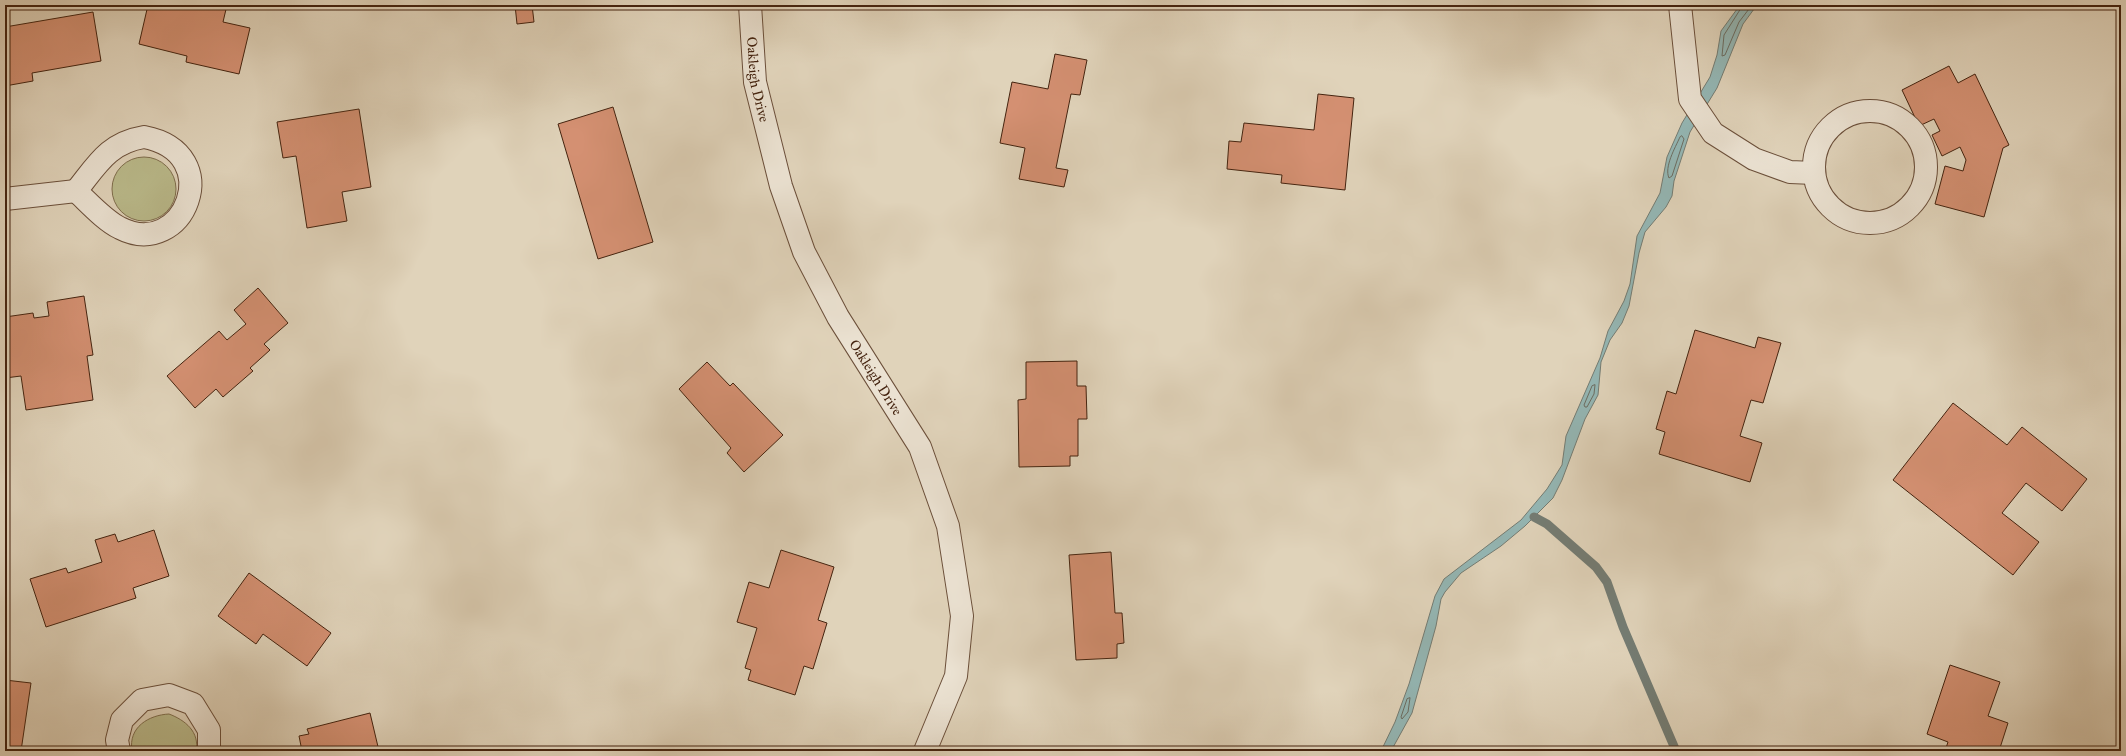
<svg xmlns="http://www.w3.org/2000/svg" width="2126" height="756" font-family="'IM FELL Great Primer',serif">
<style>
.green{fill:#baba8b;stroke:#7f6e4d}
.water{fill:#94b7b5;stroke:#747c73}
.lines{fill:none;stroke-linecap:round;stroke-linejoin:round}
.shore{stroke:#6c6d62;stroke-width:1}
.stream{stroke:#747c73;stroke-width:9}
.building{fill:#d49072;stroke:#44230f}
.minor-casing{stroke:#6b4f3a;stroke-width:24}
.minor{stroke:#ebe2d2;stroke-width:22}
.labels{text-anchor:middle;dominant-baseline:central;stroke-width:3.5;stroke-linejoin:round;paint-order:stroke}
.street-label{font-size:14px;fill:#44230f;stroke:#ebe2d2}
</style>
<rect width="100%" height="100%" fill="#e0d3ba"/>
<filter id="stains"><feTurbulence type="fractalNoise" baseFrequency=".005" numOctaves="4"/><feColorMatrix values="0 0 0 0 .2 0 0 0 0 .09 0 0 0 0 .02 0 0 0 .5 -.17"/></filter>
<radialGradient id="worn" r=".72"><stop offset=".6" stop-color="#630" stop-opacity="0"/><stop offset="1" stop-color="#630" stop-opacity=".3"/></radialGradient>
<g class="green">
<circle cx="144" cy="189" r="32"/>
<path d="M169 714C185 720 200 732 196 751H132C128 727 149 715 169 714Z"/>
</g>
<path class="water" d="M1740 5H1757L1743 24 1717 88 1690 132 1674 181 1672 196 1666 207 1645 232 1639 253 1629 306 1622 323 1610 340 1601 362 1598 395 1585 419 1562 480 1553 498 1525 526 1501 546 1461 573 1445 592 1441 599 1436 626 1412 713 1391 751H1381L1395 722 1409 684 1435 596 1444 579 1521 520 1547 489 1562 465 1566 436 1600 358 1608 331 1624 301 1630 284 1637 236 1660 193 1667 157 1682 123 1710 77 1717 55 1721 31Z"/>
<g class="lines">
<g class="shore">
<path d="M1743 5 1724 35 1722 56 1725 55 1739 22 1752 5"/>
<path d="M1682 136 1684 139 1672 176 1669 178C1664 167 1675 148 1680 137Z"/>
<path d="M1595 385 1594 394 1587 407H1585L1584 405 1592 386Z"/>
<path d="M1410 698 1408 712 1402 719 1401 717 1407 699Z"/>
</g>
<path class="stream" d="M1534 517 1547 524 1596 567 1607 582 1623 627 1676 751"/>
</g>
<g class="building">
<path d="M148 5H183L200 9V5H227L223 22 250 28 239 74 186 62 187 56 139 44Z"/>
<path d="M515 5H532L534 22 517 24Z"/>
<path d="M93 12 101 61 32 73 33 81 5 86V27Z"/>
<path d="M1055 54 1087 60 1080 95 1071 94 1056 168 1068 170 1064 187 1019 179 1025 148 1000 143 1012 82 1048 89Z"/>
<path d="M1949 66 1958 83 1975 74 2009 145 2003 148 1984 217 1935 204 1945 166 1963 171 1966 160 1960 147 1942 156 1932 135 1940 131 1934 119 1919 126 1902 90Z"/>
<path d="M1318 94 1354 98 1345 190 1281 183 1282 175 1227 169 1229 141 1241 142 1244 123 1314 130Z"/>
<path d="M613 107 653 242 598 259 558 124Z"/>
<path d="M359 109 371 187 342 192 347 221 307 228 296 156 283 158 277 122Z"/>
<path d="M258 288 288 323 264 344 270 350 250 368 253 371 223 397 216 389 195 408 167 376 219 331 227 340 246 324 234 310Z"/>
<path d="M84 296 93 355 87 356 93 400 26 410 21 376 5 378V317L33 313 34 318 49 316 47 302Z"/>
<path d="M1695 330 1755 348 1758 337 1781 343 1763 403 1751 400 1740 436 1762 443 1750 482 1659 454 1665 432 1656 429 1667 391 1676 394Z"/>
<path d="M1077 361V386H1086L1087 419H1078V456H1070V466L1019 467 1018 400 1026 399V362Z"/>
<path d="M707 362 730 386 733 383 783 435 744 472 727 453 731 448 679 389Z"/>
<path d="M1953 403 2007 445 2022 427 2087 479 2062 511 2026 483 2002 513 2039 542 2013 575 1893 480Z"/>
<path d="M154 530 169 576 133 588 136 598 46 627 30 579 66 568 68 573 102 562 95 540 115 534 118 542Z"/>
<path d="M781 550 834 567 818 620 827 623 813 669 804 666 795 695 748 680 751 670 745 668 757 628 737 622 749 582 769 588Z"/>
<path d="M1111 552 1115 613H1122L1124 643 1117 644V658L1076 660 1069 555Z"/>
<path d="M249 573 331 633 307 666 263 634 256 644 218 616Z"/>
<path d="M1950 665 2000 682 1988 716 2008 723 1999 751H1945L1948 742 1927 734Z"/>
<path d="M5 680 31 683 21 751H5Z"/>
<path d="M370 713 379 751H302L299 736 309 734 307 729Z"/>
</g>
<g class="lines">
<defs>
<g id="minor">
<path id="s1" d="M750 5 755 82 781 186 804 252 838 317 920 447 948 526 962 616 956 676 925 751"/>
<path d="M1680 5 1690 99 1713 133 1754 159 1790 172 1814 173"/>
<circle cx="1870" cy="167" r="56"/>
<path d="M144 137C228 153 184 261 120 228 105 221 88 202 76 191 97 165 108 143 144 137Z"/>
<path d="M5 199 76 191"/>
<path d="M119 751 117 740 122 720 142 700 169 695 193 704 209 730V751"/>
</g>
</defs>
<use href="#minor" class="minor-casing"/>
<use href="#minor" class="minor"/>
</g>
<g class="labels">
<g class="street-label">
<text stroke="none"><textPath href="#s1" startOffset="75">Oakleigh Drive</textPath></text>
<text stroke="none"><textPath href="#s1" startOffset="399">Oakleigh Drive</textPath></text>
</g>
</g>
<rect width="2126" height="756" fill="none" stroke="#e0d3ba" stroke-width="20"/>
<rect x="6" y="6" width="2114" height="744" fill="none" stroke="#44230f" stroke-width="2"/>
<rect x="10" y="10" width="2106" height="736" fill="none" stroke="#44230f"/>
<rect width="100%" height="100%" filter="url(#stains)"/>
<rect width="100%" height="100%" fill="url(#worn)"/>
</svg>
